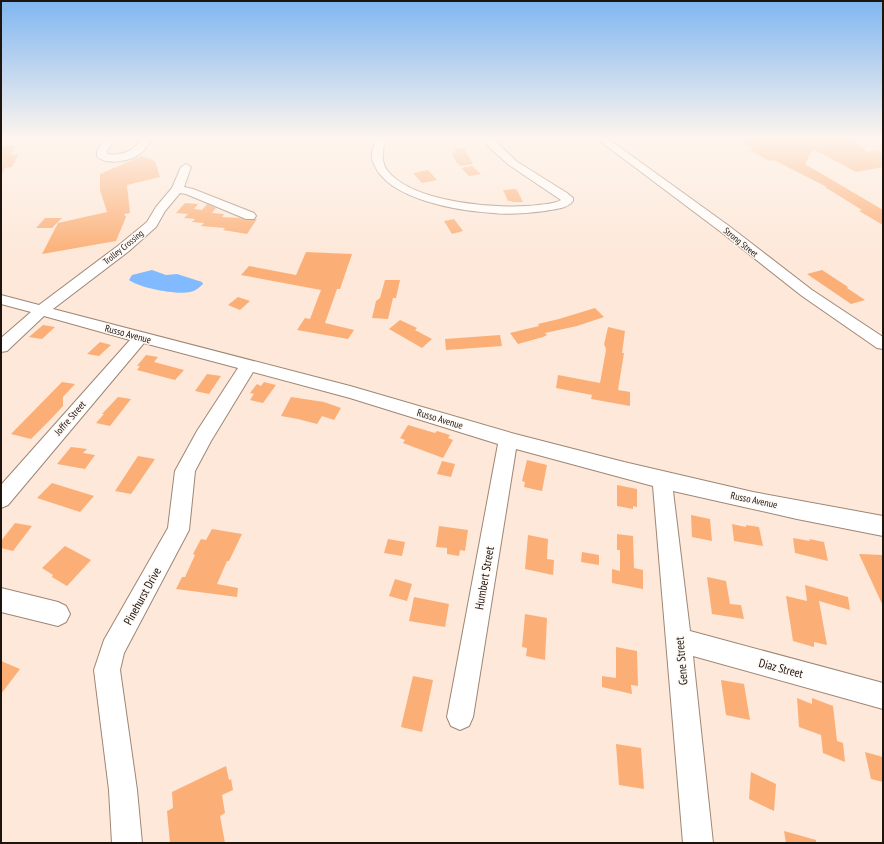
<svg xmlns="http://www.w3.org/2000/svg" width="884" height="844" font-family="'PT Sans Narrow',sans-serif">
<style>
.water{fill:#81bafe}
.building{fill:#fbaf76}
.lines{fill:none;stroke-linecap:round;stroke-linejoin:round}
.minor-casing{stroke:#9e8675;stroke-width:2}
.minor{fill:#fff;fill-rule:evenodd}
.labels{text-anchor:middle;dominant-baseline:central;stroke-width:3;stroke-linejoin:round;paint-order:stroke}
.far-street-label{font-size:9px;fill:#1d140e;stroke:#fef9f5}
.street-label{font-size:10px;fill:#1d140e;stroke:#fef9f5}
.near-street-label{font-size:12px;fill:#1d140e;stroke:#fef9f5}
</style>
<rect width="100%" height="100%" fill="#fde8d9"/>
<path class="water" d="M152 270 166 275 177 274 202 282 203 284C199 288 195 291 190 292 176 295 140 288 129 280L132 275Z"/>
<g class="building">
<path d="M743 138H852L867 152 878 150 883 152V167L856 172 813 149 805 164 883 210V225L859 211 862 210 825 187H827L774 160 769 161 750 150 754 149 740 141 746 140Z"/>
<path d="M16 145 11 155 19 154 12 167 5 168 1 176V146Z"/>
<path d="M464 148 473 164 461 166 456 162 452 153 456 152 454 149Z"/>
<path d="M142 156 155 161 160 177 127 185 130 213 124 214 126 217 116 241 42 254 58 223 107 212 100 190V174Z"/>
<path d="M472 166 481 174 469 176 461 168Z"/>
<path d="M428 170 437 180 422 183 413 173Z"/>
<path d="M516 189 518 192 523 202H512L511 201H508L503 190Z"/>
<path d="M185 203 198 204 194 209 202 210 207 204 216 208 212 213 224 214 222 217 240 218 246 220 257 219 247 234 223 230 225 228 201 226 204 223 192 222 195 219 184 218 188 214 176 213Z"/>
<path d="M45 218H62L52 228H36Z"/>
<path d="M454 219 463 231 452 234 444 221Z"/>
<path d="M306 252 352 254 340 289H337L325 323 354 330 348 339 297 330 305 318 310 319 321 290 241 275 249 266 296 275Z"/>
<path d="M822 270 848 287 847 288 865 300 851 304 807 274Z"/>
<path d="M385 280H400L396 298H393L388 319 372 318 376 301 380 298Z"/>
<path d="M238 297 250 301 240 310 228 305Z"/>
<path d="M595 308 604 317 577 326 545 333 547 335 543 337 518 344 510 333 539 326 538 324 559 319Z"/>
<path d="M400 320 417 328 415 330 432 339 422 348 389 329Z"/>
<path d="M43 325 55 327 42 339 29 337Z"/>
<path d="M608 327 625 331 622 353H624L618 390 630 392V406L591 399 592 395 556 388 558 375 600 383 606 350 605 346 604 345Z"/>
<path d="M500 335 502 346 446 350 445 339Z"/>
<path d="M100 342 111 345 99 356 87 354Z"/>
<path d="M146 355 158 357 154 362 184 370 175 380 137 370 140 366H137Z"/>
<path d="M207 374 221 376 209 394 195 391Z"/>
<path d="M62 382 75 384 63 397V406L49 421 31 439 11 434Z"/>
<path d="M264 382 276 385 263 403 250 400 254 394 250 393 257 384 261 386Z"/>
<path d="M118 397 131 399 110 426 96 423 104 414H102Z"/>
<path d="M291 397 324 402 341 408 334 420 322 416 317 424 298 419 281 416Z"/>
<path d="M408 425 435 433 437 431 450 435 448 438 453 440 443 458 403 443 405 440 400 438Z"/>
<path d="M71 447 87 449 83 453 95 455 85 469 57 464Z"/>
<path d="M138 456 155 459 131 494 115 491Z"/>
<path d="M527 460 547 465 542 491 524 487 525 482 522 481Z"/>
<path d="M442 461 455 464 451 477 437 474Z"/>
<path d="M52 483 94 496 80 512 37 498Z"/>
<path d="M617 485 637 489V507L633 506V509L617 506Z"/>
<path d="M691 515 710 519 712 541 692 537Z"/>
<path d="M15 523 32 526 13 551 1 548V541Z"/>
<path d="M732 524 746 527V525L759 527 763 546 734 541Z"/>
<path d="M439 526 468 530 465 551 460 550 459 556 447 554V548L436 547Z"/>
<path d="M212 529 242 534 229 561H227L217 584 238 588 237 597 176 589 182 577H185L195 555 193 554 201 539 206 540Z"/>
<path d="M617 534 633 536 634 568 643 570V589L612 583V569L620 571V550H617Z"/>
<path d="M528 535 548 539 547 559 554 560 553 575 525 569Z"/>
<path d="M793 538 810 541 809 539 824 542 828 561 795 553Z"/>
<path d="M388 539 405 542 402 556 384 553Z"/>
<path d="M65 546 91 560 67 586 52 577 53 575 42 568Z"/>
<path d="M582 552 599 555V565L581 562Z"/>
<path d="M859 554 883 555V606Z"/>
<path d="M707 577 726 581 730 604 741 605 744 619 712 614Z"/>
<path d="M395 579 412 584 407 601 389 596Z"/>
<path d="M805 585 848 597 850 610 819 601 827 645 814 642V647L793 641 786 596 807 601Z"/>
<path d="M414 597 449 604 445 627 409 621Z"/>
<path d="M525 614 547 618 545 660 526 656 527 648 522 647Z"/>
<path d="M616 647 637 651 638 686 631 685 632 694 602 687V676L616 678Z"/>
<path d="M1 661 20 669 1 694Z"/>
<path d="M413 676 433 680 422 732 401 727Z"/>
<path d="M721 680 744 684 750 720 726 715Z"/>
<path d="M797 698 812 704V698L833 706 837 741 843 743 845 762 823 753 821 735 799 727Z"/>
<path d="M616 744 641 748 644 789 619 785Z"/>
<path d="M865 752 883 757V782L871 779Z"/>
<path d="M226 766 229 780 231 779 233 790 222 795 225 813 220 816 225 843H170L167 811 173 808 172 792Z"/>
<path d="M751 772 776 784 774 811 749 799Z"/>
<path d="M784 831 816 840V843H786Z"/>
</g>
<g class="lines">
<defs>
<g id="minor">
<path d="M106 138H116L107 151V154C123 156 134 151 142 138H152C149 143 145 150 140 154 131 161 105 166 97 156V151Z"/>
<path d="M376 138H386C383 149 380 160 387 170 411 203 501 210 538 205 545 204 554 204 561 200L509 165 491 149 482 138H492L516 161 567 193 573 198V201C567 209 554 209 545 211 528 213 510 215 493 213 460 211 388 200 374 164 373 162 371 158 372 156 372 150 375 143 376 138Z"/>
<path d="M596 138H607L729 226 812 290 883 337V349L877 348 802 296 721 232Z"/>
<path d="M186 164 191 167 184 187 193 189 254 213 256 216 254 219H246L186 194 180 193 165 211 156 227 129 251 53 309 350 386 515 434 624 462 753 492 883 516V536L797 519 673 491 690 631 883 683V709L693 656 713 843H683L653 486 516 449 473 717 469 726 460 730 451 726 447 717 498 444 350 398 253 372 211 441 195 471 189 530 124 653 120 670 137 790 142 843H112L109 790 94 670 104 640 168 528 175 471 197 431 238 368 144 343 8 505 1 508V485L130 340 44 316 7 351 1 352V338L31 312 1 304V295L39 305 119 245 147 222 156 207 172 188 181 167Z"/>
<path d="M1 588 58 602 66 606 70 614 66 622 58 626 1 612Z"/>
</g>
</defs>
<use href="#minor" class="minor-casing"/>
<use href="#minor" class="minor"/>
</g>
<linearGradient id="sky" x2="0" y2="1"><stop stop-color="#7fb6f1"/><stop offset="0.54" stop-color="#fef5ee"/><stop offset="1" stop-color="#fef5ee" stop-opacity="0"/></linearGradient>
<rect width="884" height="256" fill="url(#sky)"/>
<g class="labels">
<g class="far-street-label">
<text transform="translate(741 242) rotate(39)">Strong Street</text>
<text transform="translate(123 247) rotate(-39)">Trolley Crossing</text>
</g>
<g class="street-label">
<text transform="translate(128 334) rotate(15)">Russo Avenue</text>
<text transform="translate(70 418) rotate(-49)">Joffre Street</text>
<text transform="translate(440 419) rotate(17)">Russo Avenue</text>
<text transform="translate(754 500) rotate(12)">Russo Avenue</text>
</g>
<g class="near-street-label">
<text transform="translate(484 578) rotate(-80)">Humbert Street</text>
<text transform="translate(142 596) rotate(-61)">Pinehurst Drive</text>
<text transform="translate(681 661) rotate(-95)">Gene Street</text>
<text transform="translate(781 668) rotate(15)">Diaz Street</text>
</g>
</g>
<rect width="884" height="844" fill="none" stroke="#1d140e" stroke-width="4"/>
</svg>
